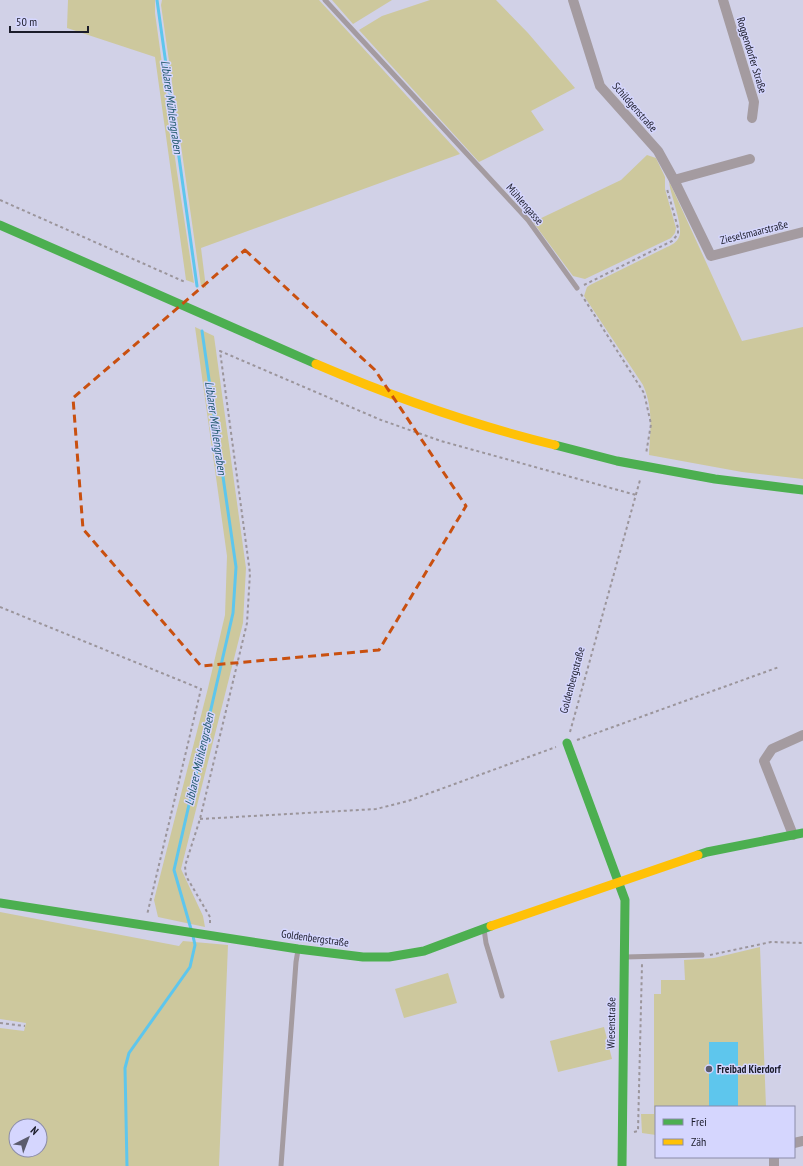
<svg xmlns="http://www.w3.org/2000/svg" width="803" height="1166" font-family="'PT Sans Narrow',sans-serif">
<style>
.green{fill:#cdc89d;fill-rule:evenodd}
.water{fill:#5ec6ed}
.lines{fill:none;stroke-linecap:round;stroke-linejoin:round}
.stream{stroke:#5ec6ed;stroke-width:3}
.path{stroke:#9b959b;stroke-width:2;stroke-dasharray:3 3;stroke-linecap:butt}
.lane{stroke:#a49ba0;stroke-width:5}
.street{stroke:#a49ba0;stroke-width:10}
.fast{stroke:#4caf50;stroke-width:9}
.slow{stroke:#ffc107;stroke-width:9}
.marked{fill:none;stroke:#c95010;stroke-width:3;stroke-dasharray:8 5;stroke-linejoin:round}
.poi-dot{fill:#5b5b6c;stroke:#d5d6fe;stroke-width:1.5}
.labels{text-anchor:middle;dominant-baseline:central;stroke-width:3;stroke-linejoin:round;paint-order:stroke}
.street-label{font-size:11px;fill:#1b1c2a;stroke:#d5d6fe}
.poi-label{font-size:11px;font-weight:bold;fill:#1b1c2a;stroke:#d5d6fe;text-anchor:start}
.water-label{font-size:12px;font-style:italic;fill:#225a6d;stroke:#d5d6fe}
</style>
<rect width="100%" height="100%" fill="#d1d1e7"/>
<g class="green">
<path d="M68 0H155V13L177 172 194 283 186 280 155 57 67 28Z"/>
<path d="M162 0H319L460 154 201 248 206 288 201 286 161 5Z"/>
<path d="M332 0H392L353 24Z"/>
<path d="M430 0H496L528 33 575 88 531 111 544 130 479 162 359 30 382 16Z"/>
<path d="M647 155 656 158 665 177V189L676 228 675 233 671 238 585 279 573 276 533 222 621 180Z"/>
<path d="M669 181 742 341 803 327V479L742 472 649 455C650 430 654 410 643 385L584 296 587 287 590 285 667 247C672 245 677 242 679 237 684 226 670 195 669 181Z"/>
<path d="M195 327 214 336 246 568 243 623 181 869 203 916 205 927 158 917 154 900 208 688 225 615 227 556Z"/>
<path d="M0 912 179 946 183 941 228 945 219 1166H0V1028L24 1031 26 1023 0 1019ZM16 1126H40V1150H16Z"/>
<path d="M760 947 766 1107H656V1135L642 1133 641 1114H654V994H661V980H685L684 960 714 958Z"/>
<path d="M448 973 457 1003 404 1018 395 989Z"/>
<path d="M604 1027 612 1059 558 1072 550 1041Z"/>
</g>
<rect class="water" x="709" y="1042" width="29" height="65"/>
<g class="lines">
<g class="stream">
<path d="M157 0 197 286"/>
<path d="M191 929 174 870 233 613 236 567 202 331"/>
<path d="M127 1166 125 1068 129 1053 190 967 195 945 193 936"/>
</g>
<g class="path">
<path d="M0 200 185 282"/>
<path d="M584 285 672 241 678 234V228L667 189"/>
<path d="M581 294 644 393 651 424 646 454"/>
<path d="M0 607 201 689 147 915"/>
<path d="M570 732 640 480"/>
<path d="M577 740 779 667"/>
<path d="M200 819 376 809 408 801 556 747"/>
<path d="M210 923V917L186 876 185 866 200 819 247 623 250 573 220 351 381 420 441 441 636 495"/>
<path d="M710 955 771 942 803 943"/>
<path d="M0 1023 25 1026"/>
<path d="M634 1132 638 1131 642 964"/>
</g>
<g class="lane">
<path d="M325 0 528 220 577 288"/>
<path d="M484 929 486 943 502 996"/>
<path d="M625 957 702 955"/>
<path d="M281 1166 296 962 298 950"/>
</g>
<g class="street">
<path d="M573 0 600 86 658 151 674 180 711 256 803 232"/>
<path d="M723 0 754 102 752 118"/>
<path d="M674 180 750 159"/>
<path d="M793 835 764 761 772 749 803 735"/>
<path d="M794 1143 803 1141"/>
<path d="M774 1157V1166"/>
</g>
<g class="fast">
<path d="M0 225 316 364"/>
<path d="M555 445 617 461 715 479 803 490"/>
<path d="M567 743 625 900 622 1166"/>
<path d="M698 855 707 852 803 833"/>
<path d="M0 903 298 949 363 957H389L424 951 491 926"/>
</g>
<g class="slow">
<path d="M316 364C393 397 473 425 555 445"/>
<path d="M491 926 698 855"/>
</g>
</g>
<path class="marked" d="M245 250 375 370 466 506 379 650 201 666 83 529 73 398Z"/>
<circle class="poi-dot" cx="709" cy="1069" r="4"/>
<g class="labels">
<g class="street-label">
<text transform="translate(752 55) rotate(73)">Roggendorfer Straße</text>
<text transform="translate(635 107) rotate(49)">Schildgenstraße</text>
<text transform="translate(525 204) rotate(49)">Mühlengasse</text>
<text transform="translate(754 232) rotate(-14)">Zieselsmaarstraße</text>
<text transform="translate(572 680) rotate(-75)">Goldenbergstraße</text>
<text transform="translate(315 938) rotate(8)">Goldenbergstraße</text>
<text transform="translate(611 1023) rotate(-89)">Wiesenstraße</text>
</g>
<g class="poi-label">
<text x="717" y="1069">Freibad Kierdorf</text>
</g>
<g class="water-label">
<text transform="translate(172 107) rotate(82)">Liblarer Mühlengraben</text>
<text transform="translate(216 428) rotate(82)">Liblarer Mühlengraben</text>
<text transform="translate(199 759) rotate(-77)">Liblarer Mühlengraben</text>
</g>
</g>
<rect x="655" y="1106" width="140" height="52" fill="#d5d6fe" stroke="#8b8ca9"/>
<rect x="663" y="1119" width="20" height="6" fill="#4caf50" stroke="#8b8ca9"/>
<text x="691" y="1126" font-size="12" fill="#1b1c2a">Frei</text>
<rect x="663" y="1139" width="20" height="6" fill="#ffc107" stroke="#8b8ca9"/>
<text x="691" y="1146" font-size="12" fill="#1b1c2a">Zäh</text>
<g transform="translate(28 1138) rotate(42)"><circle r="19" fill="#d5d6fe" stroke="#8b8ca9"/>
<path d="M0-3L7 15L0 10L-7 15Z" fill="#5b5b6c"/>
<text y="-6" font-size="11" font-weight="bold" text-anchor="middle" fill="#1b1c2a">N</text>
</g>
<path d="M10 26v6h78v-6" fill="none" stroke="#1b1c2a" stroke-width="2"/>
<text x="16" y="26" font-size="12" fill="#1b1c2a" stroke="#d5d6fe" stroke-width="3" paint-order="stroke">50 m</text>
</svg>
